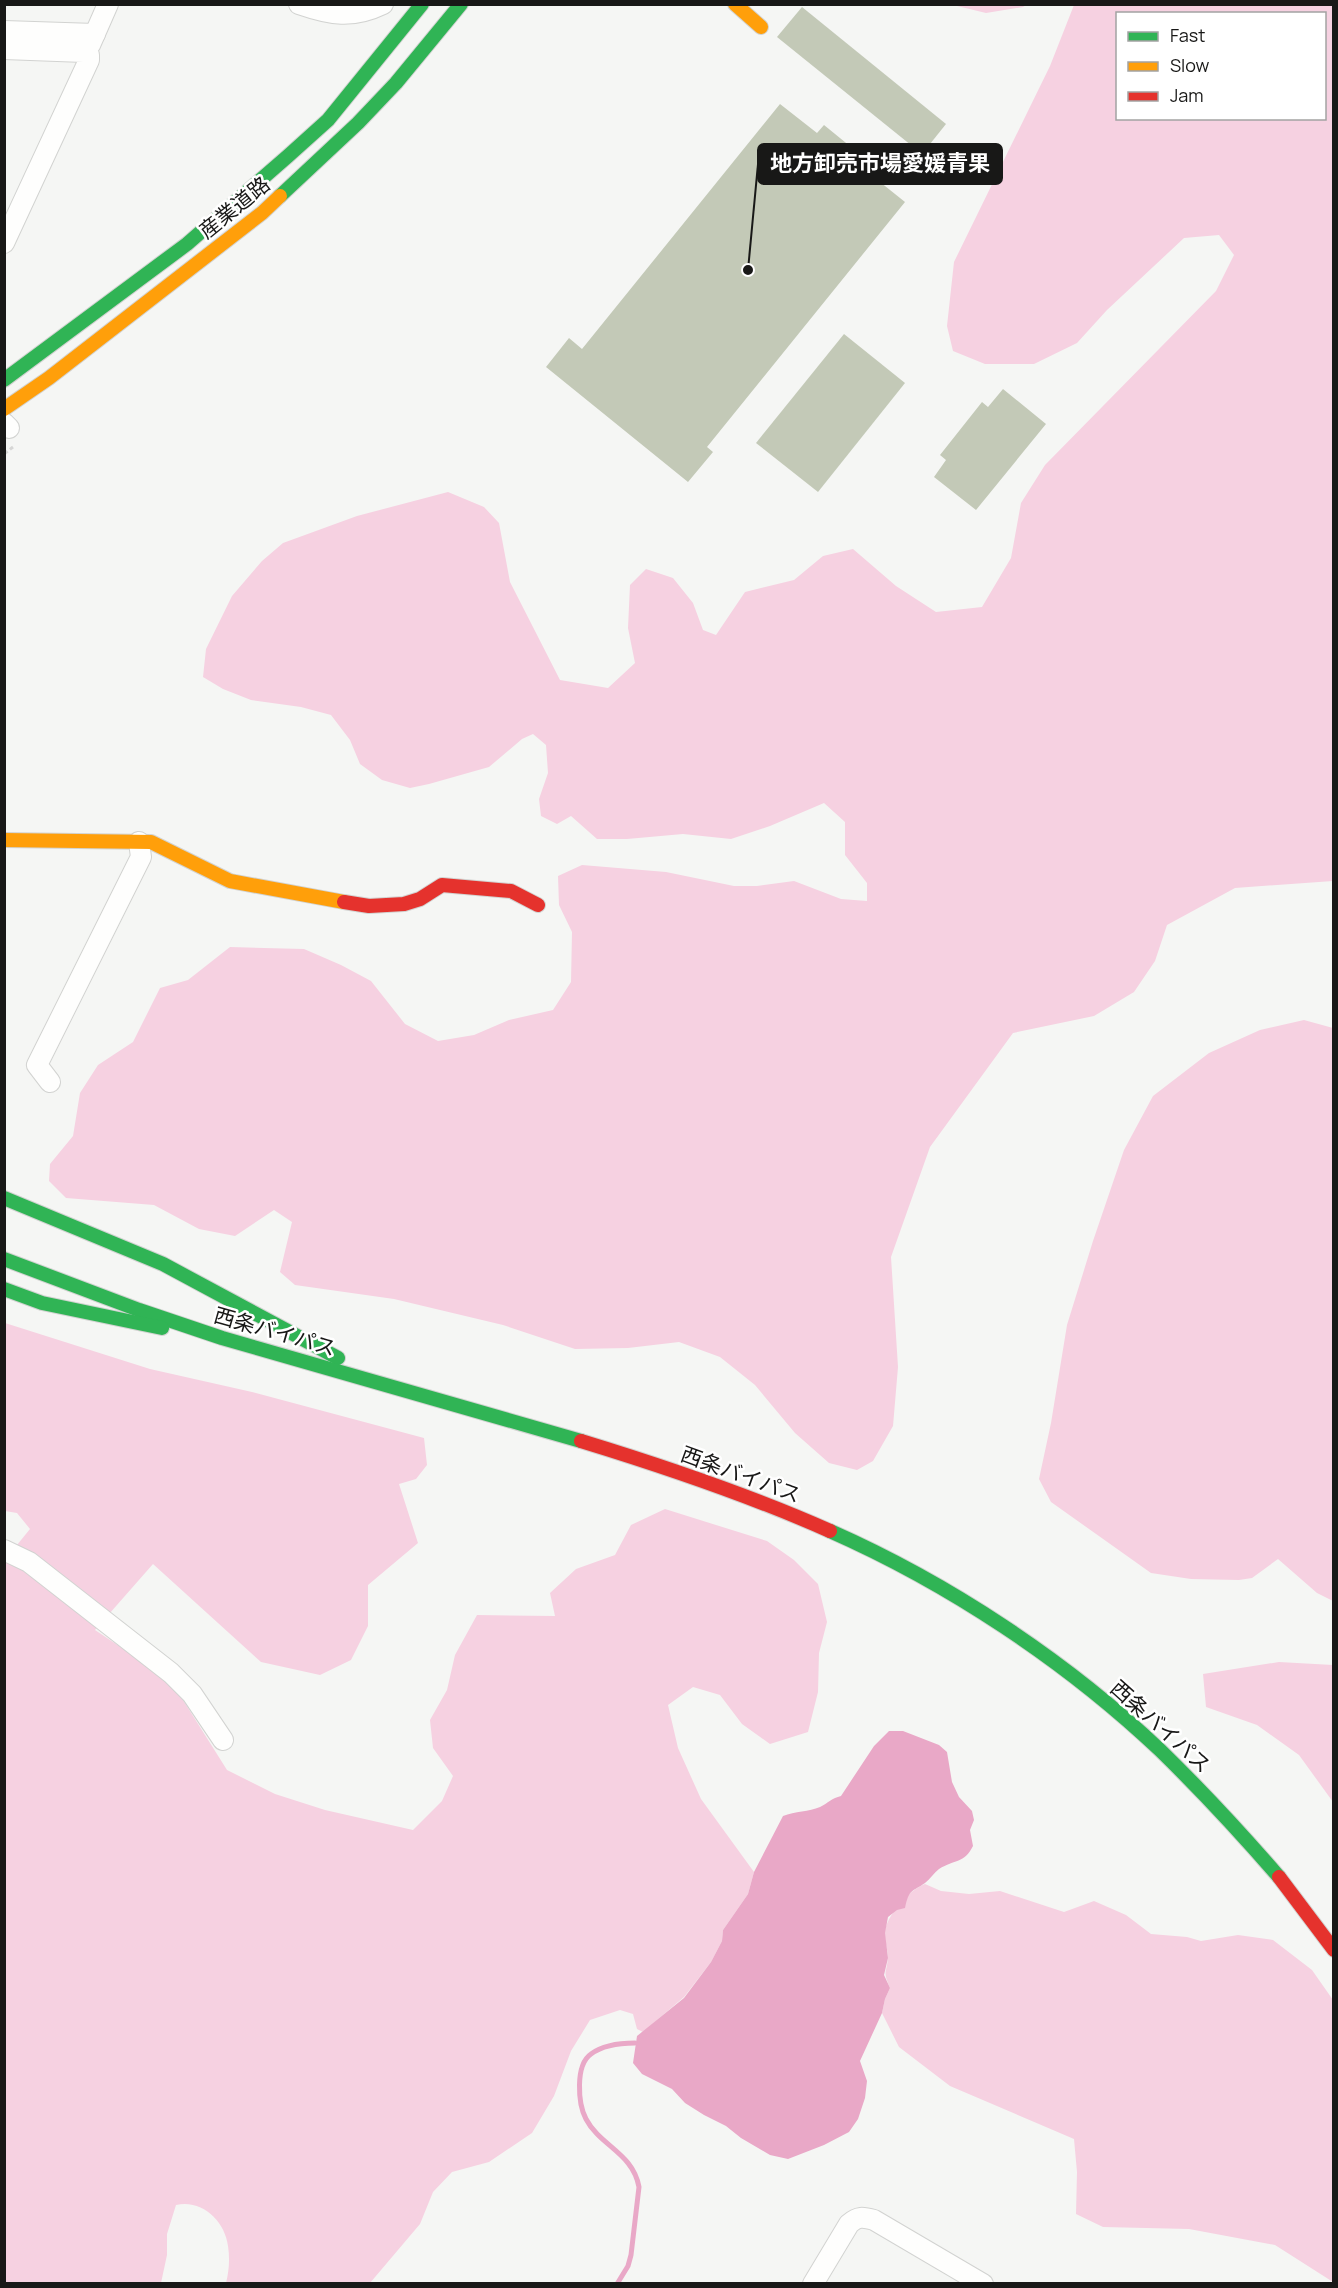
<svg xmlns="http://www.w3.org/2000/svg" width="1338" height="2288" font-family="Manrope,'Noto Sans JP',sans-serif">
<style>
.green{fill:#f6d1e1;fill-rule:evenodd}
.water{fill:#e9a8c7}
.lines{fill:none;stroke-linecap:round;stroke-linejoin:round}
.stream{stroke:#e9a8c7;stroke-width:5}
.building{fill:#c3c9b7}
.street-casing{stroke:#d2d3d1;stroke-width:22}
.fast-casing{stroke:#d2d3d1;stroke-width:16}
.slow-casing{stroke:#d2d3d1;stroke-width:16}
.jam-casing{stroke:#d2d3d1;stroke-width:16}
.path{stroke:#d6d6d5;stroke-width:3;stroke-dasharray:4.5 3;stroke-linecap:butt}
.street{stroke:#fefefd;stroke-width:20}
.fast{stroke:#30b455;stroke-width:14}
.slow{stroke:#ff9f0a;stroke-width:14}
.jam{stroke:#e5322d;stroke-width:14}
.labels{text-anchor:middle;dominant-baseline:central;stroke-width:5;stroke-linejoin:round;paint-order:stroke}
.street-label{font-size:21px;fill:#181817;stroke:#fff}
.leader{fill:none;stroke:#181817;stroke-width:2}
.callout-dot{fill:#181817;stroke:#fff;stroke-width:2}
.callout{fill:#181817;stroke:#181817;stroke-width:2}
.callout-label{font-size:22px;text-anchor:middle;font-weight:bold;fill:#fff}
</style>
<rect width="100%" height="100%" fill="#f5f6f4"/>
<g class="green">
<path d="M953 5 1026 4V5L1023 7 986 13Z"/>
<path d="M1074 5H1333V881L1235 888 1167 925 1155 961 1134 992 1094 1016 1013 1033 930 1147 891 1257 898 1367 893 1426 873 1461 857 1470 829 1463 795 1433 755 1385 720 1357 679 1342 628 1348 575 1349 503 1325 394 1299 295 1285 280 1272 292 1222 274 1210 235 1236 199 1229 154 1205 66 1198 49 1181 50 1164 73 1136 80 1093 98 1065 133 1042 160 988 188 980 230 947 304 949 341 965 371 981 405 1024 438 1041 474 1035 509 1020 553 1010 571 982 572 932 559 905 558 876 582 865 666 872 734 886H757L794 881 841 899 867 901V883L845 855V822L824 803 770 826 731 839 683 834 627 839H597L571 816 557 824 541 816 539 799 548 773 546 745 533 734 522 739 489 767 429 784 410 788 382 780 360 764 350 740 331 715 301 707 251 700 223 689 203 677 206 649 232 596 262 561 283 543 357 516 448 492 484 507 499 523 510 582 560 680 608 688 635 663 628 628 630 585 646 569 673 578 693 603 703 630 716 635 745 592 794 580 823 556 853 549 896 586 936 612 982 607 1011 558 1021 503 1045 465 1216 291 1234 255 1219 235 1184 238 1107 310 1077 343 1034 364H985L953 351 947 326 954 262 1050 66ZM1118 14H1324V118H1118Z"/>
<path d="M1304 1020 1333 1028V1601L1317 1593 1278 1559 1252 1578 1239 1580 1191 1579 1151 1573 1051 1502 1039 1479 1051 1423 1067 1325 1093 1241 1124 1150 1153 1096 1209 1053 1260 1030Z"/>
<path d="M5 1323 150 1369 252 1392 424 1438 427 1465 416 1479 399 1484 418 1543 368 1585V1626L351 1660 320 1675 261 1662 153 1564 95 1630 128 1652 166 1682 183 1700 227 1770 275 1794 325 1810 413 1830 442 1801 453 1776 433 1748 430 1720 447 1690 455 1655 477 1615 555 1616 550 1593 576 1569 615 1555 631 1525 665 1509 767 1541 794 1560 818 1584 827 1622 819 1653 818 1692 808 1732 770 1744 742 1724 720 1695 693 1687 668 1705 678 1748 701 1799 754 1872 748 1894 723 1930 722 1941 711 1962 684 1997 643 2032 637 2029 633 2014 620 2010 590 2020 571 2051 554 2096 532 2133 489 2162 452 2172 433 2192 420 2224 370 2283H226C229 2271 230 2259 228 2246 225 2221 202 2199 176 2205L167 2234V2255L161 2283H5L4 1561 30 1529 17 1513 5 1511Z"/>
<path d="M1279 1662 1333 1665V1802L1299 1755 1257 1725 1206 1707 1203 1674Z"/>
<path d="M925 1884 941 1891 969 1894 1000 1891 1064 1912 1094 1901 1126 1915 1151 1934 1187 1937 1201 1941 1238 1935 1273 1940 1312 1970 1333 2000V2282L1275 2245 1189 2229 1103 2227 1076 2214 1077 2172 1074 2139 950 2086 899 2047 882 2013 885 1999 890 1988C882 1969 887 1974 888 1957 888 1949 884 1941 885 1933 885 1917 910 1889 925 1884Z"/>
</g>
<path class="water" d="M889 1731H903L939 1745 947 1752 952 1782 959 1797 972 1811 974 1820 970 1830 973 1846C964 1864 955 1859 939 1869 934 1873 930 1879 925 1883 912 1892 909 1889 905 1908L897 1910 888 1917 885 1933 888 1958 884 1975 890 1988 885 1999 882 2013 860 2061 867 2081 865 2098 858 2119 849 2132 824 2145 788 2159 770 2155 741 2138 726 2126 704 2115 685 2103 672 2089 642 2074 633 2063 637 2036 684 1998 711 1962 722 1941 723 1930 748 1894 754 1872 783 1816C795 1811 809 1812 820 1807 828 1803 832 1798 841 1796L874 1746Z"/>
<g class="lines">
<path class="stream" d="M617 2284 628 2266 631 2255 639 2187C633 2153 600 2146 586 2119 578 2104 575 2065 591 2054 603 2045 620 2043 635 2043"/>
</g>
<g class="building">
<path d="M802 7 946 124 922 154 777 37Z"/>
<path d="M780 104 817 133 824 125 851 147 845 154 905 202 707 447 713 452 688 482 546 367 569 338 582 349Z"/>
<path d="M844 334 905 383 818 492 756 443Z"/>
<path d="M1003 389 1046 424 976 510 934 477 946 460 940 455 982 402 988 407Z"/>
</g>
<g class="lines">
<defs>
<g id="street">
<path d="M299 4C331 15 352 19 383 4"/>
<path d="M4 31 95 34"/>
<path d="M90 45 108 4"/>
<path d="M4 49 84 52 89 55V60L4 243"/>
<path d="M4 423 9 428"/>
<path d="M50 1082 37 1065 141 857 139 842"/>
<path d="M4 1550 29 1562 171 1673 192 1694 223 1740"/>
<path d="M813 2284 849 2224C858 2216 863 2217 874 2220L983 2284"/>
</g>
<g id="fast">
<path d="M280 196 358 123 396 83 461 4"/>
<path d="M4 380 187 244 288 156 328 120 422 4"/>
<path d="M4 1198 163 1264 338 1358"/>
<path d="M4 1259 139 1310 222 1338 581 1441"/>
<path d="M4 1289 42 1303 162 1328"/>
<path d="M830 1531C948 1583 1066 1661 1160 1750 1202 1791 1241 1833 1279 1877"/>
</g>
<g id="slow">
<path d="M735 4 761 27"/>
<path d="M4 409 49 378 262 213 280 196"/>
<path d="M4 840 151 842 230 881 344 902"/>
</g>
<g id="jam">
<path d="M344 902 369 906 404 904 420 899 442 885 511 891 538 905"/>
<path d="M581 1441C666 1467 749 1495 830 1531"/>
<path d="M1279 1877 1334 1950"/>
</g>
</defs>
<use href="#street" class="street-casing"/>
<use href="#fast" class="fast-casing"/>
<use href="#slow" class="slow-casing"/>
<use href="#jam" class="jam-casing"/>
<path class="path" d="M4 454 13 447"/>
<use href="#street" class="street"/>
<use href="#fast" class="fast"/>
<use href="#slow" class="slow"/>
<use href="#jam" class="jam"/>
</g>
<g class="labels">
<g class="street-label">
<text transform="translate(234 207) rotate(-39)">産業道路</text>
<text transform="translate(275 1331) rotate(16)">西条バイパス</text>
<text transform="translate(741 1474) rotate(20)">西条バイパス</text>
<text transform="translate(1161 1726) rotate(42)">西条バイパス</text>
</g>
</g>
<path class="leader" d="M748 270L758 164"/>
<circle class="callout-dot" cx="748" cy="270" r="6"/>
<rect class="callout" x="758" y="144" width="244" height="40" rx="6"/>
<g class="callout-label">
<text x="880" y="171">地方卸売市場愛媛青果</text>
</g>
<rect width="1338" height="2288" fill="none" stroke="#181817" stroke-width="12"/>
<rect x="1116" y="12" width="210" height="108" fill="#ffffff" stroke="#a3a3a2" stroke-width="1.5"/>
<rect x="1128" y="32" width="30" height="9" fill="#30b455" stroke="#a3a3a2" stroke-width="1.5"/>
<text x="1170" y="42" font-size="18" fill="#181817">Fast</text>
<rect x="1128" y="62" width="30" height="9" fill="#ff9f0a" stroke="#a3a3a2" stroke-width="1.5"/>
<text x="1170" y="72" font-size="18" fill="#181817">Slow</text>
<rect x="1128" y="92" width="30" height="9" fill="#e5322d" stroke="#a3a3a2" stroke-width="1.5"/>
<text x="1170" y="102" font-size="18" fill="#181817">Jam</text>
</svg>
